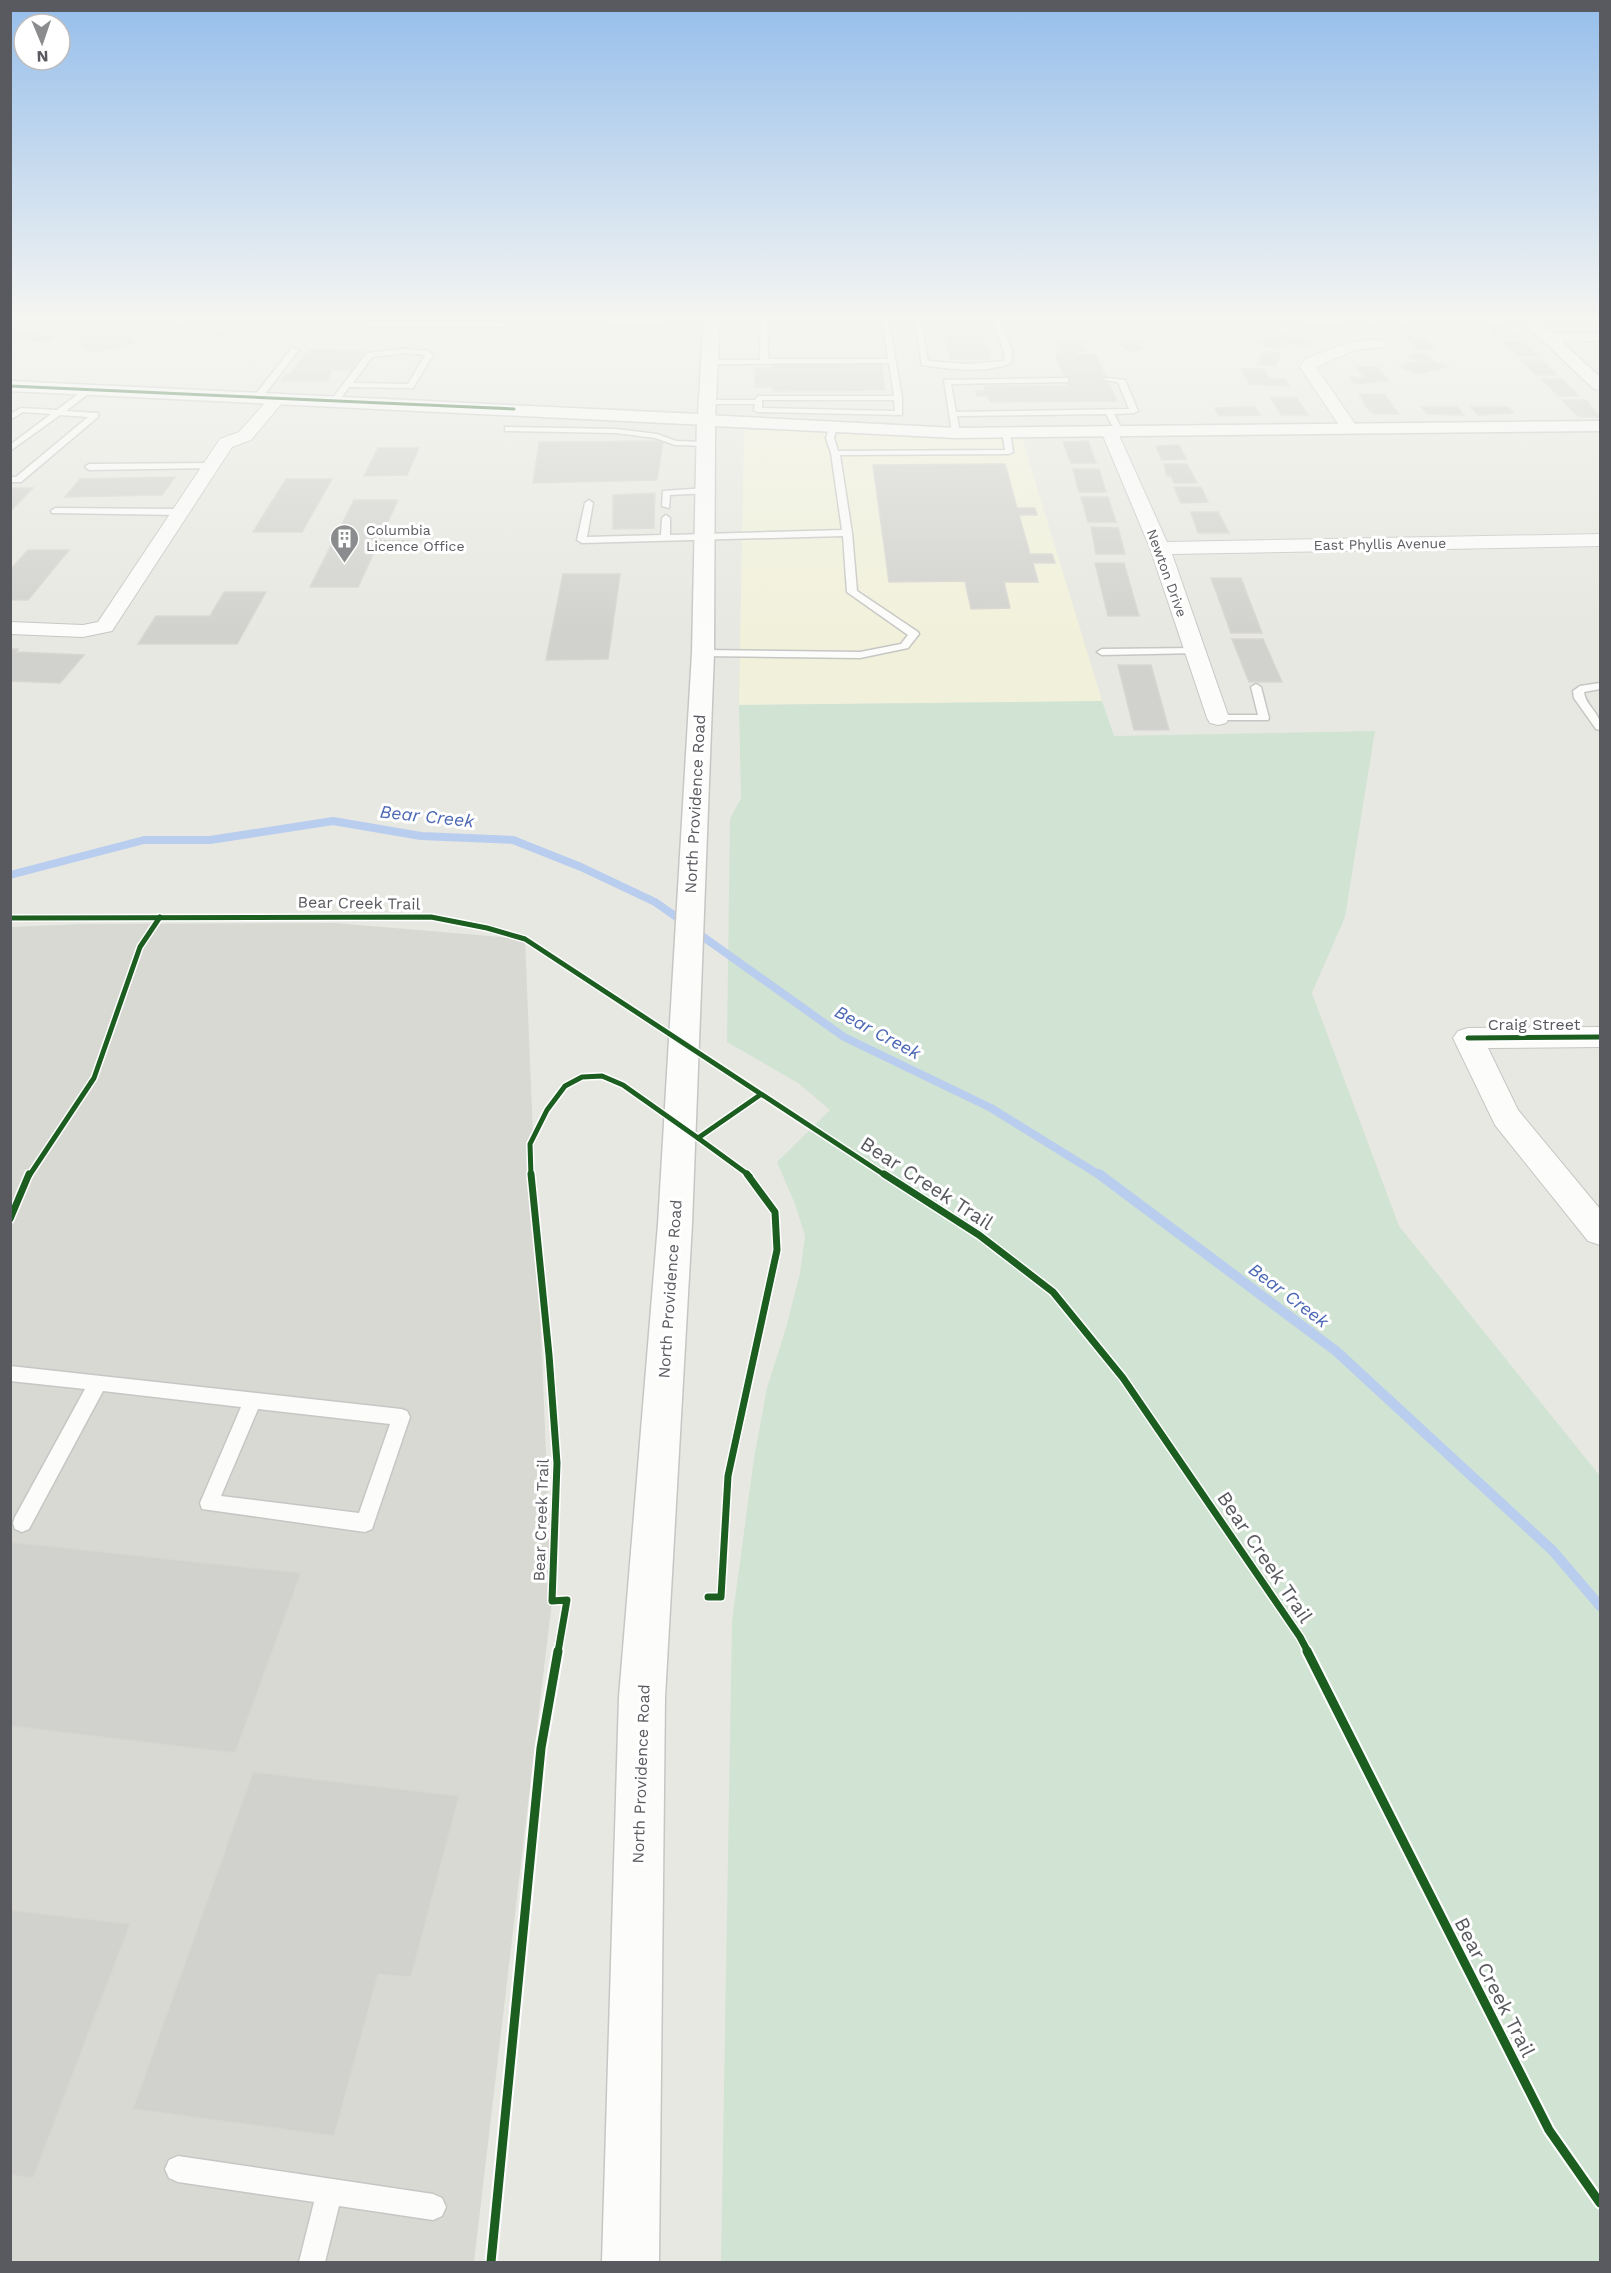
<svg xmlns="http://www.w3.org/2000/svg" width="1611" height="2273" font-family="'Work Sans',sans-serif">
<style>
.commercial{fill:#f1f1db}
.industrial{fill:#d9d9d3}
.green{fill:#d1e3d2}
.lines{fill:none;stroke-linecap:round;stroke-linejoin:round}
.stream-far1{stroke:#b9cdef;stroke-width:8}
.stream{stroke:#b9cdef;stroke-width:10}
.building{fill:#d1d1cd;stroke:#d7d6d2;stroke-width:1.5}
.service-casing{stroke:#c6c6c5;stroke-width:3}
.minor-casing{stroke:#c6c6c5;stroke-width:2}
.tertiary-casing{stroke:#c6c6c5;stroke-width:3}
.secondary-casing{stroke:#c5c5c4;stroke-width:3}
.path{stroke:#c6cac9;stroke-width:2;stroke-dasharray:3 1.5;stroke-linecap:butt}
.service{fill:#fcfcfb;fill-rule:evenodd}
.minor{fill:#fcfcfb;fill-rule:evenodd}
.tertiary{fill:#fcfcfb;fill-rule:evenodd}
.secondary{fill:#fcfcfb;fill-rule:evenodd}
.cycleway-far3-casing{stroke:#fff;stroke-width:5}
.cycleway-far2-casing{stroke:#fff;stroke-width:8}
.cycleway-far1-casing{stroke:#fff;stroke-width:10}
.cycleway-casing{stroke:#fff;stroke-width:13}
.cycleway-far3{stroke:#1b5e20;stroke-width:3}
.cycleway-far2{stroke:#1b5e20;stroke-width:5}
.cycleway-far1{stroke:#1b5e20;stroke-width:7}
.cycleway{stroke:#1b5e20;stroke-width:9}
.labels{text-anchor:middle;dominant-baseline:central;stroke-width:6;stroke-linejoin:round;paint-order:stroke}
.far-poi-label{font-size:14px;fill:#595a5f;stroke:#fff;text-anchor:start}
.far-street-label{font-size:14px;fill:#595a5f;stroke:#fff}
.street-label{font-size:16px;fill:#595a5f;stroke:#fff}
.water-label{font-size:18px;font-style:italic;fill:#4c68b4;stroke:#fff}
.near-street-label{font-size:20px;fill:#595a5f;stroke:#fff}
</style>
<rect width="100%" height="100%" fill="#e8e8e2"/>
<path class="commercial" d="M744 429 925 436 1021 435 1102 701 739 705Z"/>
<path class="industrial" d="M335 923 525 939 552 1601 474 2262H11L10 927 84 924Z"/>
<path class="green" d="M1102 701 1114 736 1375 731 1345 917 1312 993 1399 1226 1600 1476V2262H721L732 1621 754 1458 767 1388 786 1328 800 1273 805 1236 795 1204 777 1162 830 1110 798 1083 727 1042 730 819 741 798 739 705Z"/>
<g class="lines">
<g class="stream-far1">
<path d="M10 875 144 840H210L333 821 421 836 513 840 581 867 655 902 685 923"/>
<path d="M695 931 844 1037 991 1108 1101 1176"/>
</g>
<path class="stream" d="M1099 1174 1336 1351 1553 1551 1600 1606"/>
</g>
<g class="building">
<path d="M52 316H149L136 326 177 327 191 316H234L216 332 226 333 224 335 145 333 129 337 136 343 93 352 78 343 84 342 78 337 57 336 49 342 10 339 12 331 39 332 46 326H38Z"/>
<path d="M940 316H977L990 359H950Z"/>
<path d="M1196 316H1222L1221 325 1195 323Z"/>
<path d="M1380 319 1414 325 1408 331 1384 327 1380 331 1364 327 1369 323 1375 324Z"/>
<path d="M664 322V326H666L663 337H606L609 323Z"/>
<path d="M1338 322 1348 329 1324 331 1331 336 1317 337 1309 332 1313 331 1304 325Z"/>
<path d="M1486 325H1505L1518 337H1498Z"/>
<path d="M1281 334 1295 339 1298 338 1313 343 1303 347 1291 343 1275 349 1258 343Z"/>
<path d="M1406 337H1423L1435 350H1418Z"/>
<path d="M1136 341 1146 349 1129 351 1119 343Z"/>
<path d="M1503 341H1523L1538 356H1518Z"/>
<path d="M1058 342H1082L1087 351H1075L1076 354H1095L1117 401 990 402 988 396H977L975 391H985L984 386H1068L1055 354H1063Z"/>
<path d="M308 350 364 351 351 370H332L327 381H281L286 374H290Z"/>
<path d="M1264 351 1281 353 1275 366 1257 364Z"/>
<path d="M1419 353 1433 359 1430 360 1447 367 1418 374 1399 366 1419 361 1407 356Z"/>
<path d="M1521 360H1542L1557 375H1536Z"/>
<path d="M773 365H882L885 390 773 391V387H755V368H773Z"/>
<path d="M1356 367H1377L1389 381 1355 384 1350 378H1365Z"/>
<path d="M1241 369H1263L1270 379H1285L1289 386 1250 384Z"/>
<path d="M1542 379H1562L1579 396H1558Z"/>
<path d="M1359 394H1384L1399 414H1374L1367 408Z"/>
<path d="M1271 398H1297L1308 415H1281Z"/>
<path d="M1562 400H1586L1600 417H1579Z"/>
<path d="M1255 407 1260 415 1219 416 1215 408Z"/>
<path d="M1422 407H1457L1464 415 1427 414Z"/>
<path d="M1471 407H1508L1514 413 1478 415Z"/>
<path d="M663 441 657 480 533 483 539 442Z"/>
<path d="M1088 441 1096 463H1071L1063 442Z"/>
<path d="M1179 445 1186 459 1162 460 1156 446Z"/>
<path d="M378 448H419L407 475 364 476Z"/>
<path d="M1005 464 1017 508H1035L1037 515H1019L1030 554H1052L1055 563H1033L1038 582H1004L1010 608 971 609 965 581 889 582 873 465Z"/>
<path d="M1164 464H1187L1197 483H1174L1171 476H1167Z"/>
<path d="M1073 469H1099L1106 492H1079Z"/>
<path d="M175 477 162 495 65 497 80 479Z"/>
<path d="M286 479H332L302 532H253Z"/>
<path d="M1174 487H1201L1208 502 1181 503Z"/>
<path d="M10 488H33L10 512Z"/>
<path d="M655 493 654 528 613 529V495Z"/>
<path d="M1081 497H1108L1116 522H1088Z"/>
<path d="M354 500H398L358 587H310Z"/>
<path d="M1191 512H1218L1229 533H1198Z"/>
<path d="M1091 527 1118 528 1125 554H1096Z"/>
<path d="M28 550H69L28 600H10V570Z"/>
<path d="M1095 563H1124L1139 616H1108Z"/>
<path d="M563 574H620L608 659 546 660Z"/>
<path d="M1211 578H1241L1262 633H1231Z"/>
<path d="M224 592H266L237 644H138L156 616H210Z"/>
<path d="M1232 639H1263L1282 682H1249Z"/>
<path d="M10 649H18L16 652 84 655 60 683 10 681Z"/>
<path d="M1118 665H1151L1169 730H1134Z"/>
<path d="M10 1542 301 1573 235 1753 10 1726Z"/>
<path d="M253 1772 459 1796 411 1977 378 1974 334 2136 133 2109Z"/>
<path d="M10 1910 130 1924 33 2178 10 2175Z"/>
</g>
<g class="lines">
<defs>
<g id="service">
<path d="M321 316H328L324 322 504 323 508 325 504 327 317 325Z"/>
<path d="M563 316H571L576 320 571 321Z"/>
<path d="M761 316H767L768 359H888L882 316H888L902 398V415L758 412 754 410 755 404H704L703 402 707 400H755L758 396H894L889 363 706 364 709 360H760ZM762 400H894L895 411 762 408Z"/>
<path d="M914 316H920L928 361 966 364 1004 361V352L993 320 996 316H1003L1000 320 1012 352V362C991 374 945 369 922 365Z"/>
<path d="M292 348 299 350 261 399H255V395Z"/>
<path d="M404 349 428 351 433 355 413 388 349 387 338 403H332V399L367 353ZM404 353 425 355 408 384 353 383 372 357Z"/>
<path d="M1065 378H1068V382L951 384 956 412 1129 409 1118 382 1103 380 1107 378 1125 380 1138 411 1134 413 1114 414 1123 431 1119 433 1115 431 1106 414 957 416 960 433 956 435 952 433 944 380Z"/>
<path d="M87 387 94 389 66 411 95 413H98V417L21 482H10V477H16L88 417 60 415 10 451V445L51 414 23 412 10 420V414L21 408 57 410Z"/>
<path d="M830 425 837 427 834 438 838 451 1005 450 1002 432 1006 430 1010 432 1013 452 1009 454 840 455 852 533 857 591 918 632 919 634 908 648 860 658 703 656 698 653 703 650 860 652 901 644 908 635 847 592 843 536 582 543 577 540 585 503 589 500 593 503 587 537 661 535 662 518 666 515 670 518V535L842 530 831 453 826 438Z"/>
<path d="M508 427 616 429 657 434 676 441 706 442 710 444 706 446 675 445 655 438 616 433 505 431V427Z"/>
<path d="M210 463 213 464V468L89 470 85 467 89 464Z"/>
<path d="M706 488 709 489V493L670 495 669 508 662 506 663 491Z"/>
<path d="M55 508 179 509 183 512 179 515 52 513 51 511Z"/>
<path d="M1195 648 1199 649V653L1102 655 1097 652 1102 649Z"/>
<path d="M1600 683V689L1584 692C1586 708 1602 712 1600 730L1596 729 1574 698 1573 691 1580 686Z"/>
<path d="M1256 684 1261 687 1269 718 1268 720H1214L1213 718 1218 715H1258L1251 687Z"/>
<path d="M10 1366 401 1409 407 1411 410 1417 374 1523 372 1529 365 1532 202 1509 200 1503 241 1407 103 1391 29 1529 22 1532 15 1529 13 1523 15 1517 85 1389 10 1381ZM258 1409 390 1424 359 1513 221 1496Z"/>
<path d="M178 2156 433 2194 442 2198 446 2207 442 2216 433 2220 339 2206 325 2262H299L314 2202 178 2182 169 2178 165 2169 169 2160Z"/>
</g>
<g id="minor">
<path d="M1600 333V341L1547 342 1540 338 1547 334Z"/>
<path d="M1378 339 1383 341 1386 344 1383 347 1354 350 1316 367 1357 427 1349 432 1343 431 1300 367 1305 359 1347 343Z"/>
<path d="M278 393 286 398 251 440 232 447 112 631 83 637 10 634V622L83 625 98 622 220 439 239 432 272 395Z"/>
<path d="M1109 426 1115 427 1117 431 1167 542 1600 534V546L1172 554 1229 718 1226 723 1218 725 1210 723 1207 718 1150 548 1101 431 1103 427Z"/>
<path d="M1600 1027V1047L1488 1048 1518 1110 1600 1209V1245L1588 1241 1495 1125 1453 1038 1458 1031 1468 1028Z"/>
</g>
<g id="tertiary">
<path d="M1517 316H1534L1600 377V390L1594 389Z"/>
<path d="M706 415 956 428 1600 421V431L956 438 715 426 714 653 692 1224 665 1697 659 2262H602L619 1697 658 1224 692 653 697 420 700 416Z"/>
</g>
<path id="secondary" d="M704 316H720L715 420 712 424 706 425 10 391V381L698 414Z"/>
</defs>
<use href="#service" class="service-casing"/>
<use href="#minor" class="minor-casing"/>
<use href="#tertiary" class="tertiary-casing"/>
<use href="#secondary" class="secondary-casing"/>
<path class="path" d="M379 541H410"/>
<use href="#service" class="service"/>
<use href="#minor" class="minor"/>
<use href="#tertiary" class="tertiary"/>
<use href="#secondary" class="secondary"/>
<defs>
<path id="cycleway-far3" d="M10 386 514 409"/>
<g id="cycleway-far2">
<path d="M10 918 431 917 487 928 525 939 886 1176"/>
<path d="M1468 1038 1600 1037"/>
<path d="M698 1138 750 1176"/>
<path d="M29 1176 94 1078 140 947 160 917"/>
<path d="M531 1176 530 1144 547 1110 565 1086 582 1077 602 1076 623 1085 698 1138 760 1095"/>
</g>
<g id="cycleway-far1">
<path d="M531 1174 549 1355 557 1463 552 1601 567 1600 558 1652"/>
<path d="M884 1174 979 1235 1053 1292 1123 1378 1300 1637 1308 1652"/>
<path d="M10 1219 29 1174"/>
<path d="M708 1597H721L728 1476 777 1250 775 1212 747 1174"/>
</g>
<g id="cycleway">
<path d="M1307 1651 1549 2130 1600 2203"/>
<path d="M491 2262 541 1748 558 1651"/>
</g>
</defs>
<use href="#cycleway-far3" class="cycleway-far3-casing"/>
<use href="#cycleway-far2" class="cycleway-far2-casing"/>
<use href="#cycleway-far1" class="cycleway-far1-casing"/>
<use href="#cycleway" class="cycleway-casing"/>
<use href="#cycleway-far3" class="cycleway-far3"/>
<use href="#cycleway-far2" class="cycleway-far2"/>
<use href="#cycleway-far1" class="cycleway-far1"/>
<use href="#cycleway" class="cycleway"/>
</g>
<linearGradient id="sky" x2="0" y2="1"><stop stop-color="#95beeb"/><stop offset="0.5" stop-color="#f5f5f2"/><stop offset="1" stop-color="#f5f5f2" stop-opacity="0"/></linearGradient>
<rect width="1611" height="634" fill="url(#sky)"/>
<defs>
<symbol id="building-pin" viewBox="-11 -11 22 30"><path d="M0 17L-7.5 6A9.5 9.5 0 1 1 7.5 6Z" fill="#8b8c8d" stroke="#fff"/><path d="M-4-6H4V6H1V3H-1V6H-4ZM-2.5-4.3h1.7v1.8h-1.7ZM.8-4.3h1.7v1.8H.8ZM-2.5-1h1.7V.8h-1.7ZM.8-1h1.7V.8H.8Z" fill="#fff"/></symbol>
</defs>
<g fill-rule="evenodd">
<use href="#building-pin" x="328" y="522" width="33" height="45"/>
</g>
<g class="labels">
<g class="far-poi-label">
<text x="366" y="530">Columbia<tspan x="366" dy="16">Licence Office</tspan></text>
</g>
<g class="far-street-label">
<text transform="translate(1380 544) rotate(-1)">East Phyllis Avenue</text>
<text transform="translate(1167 573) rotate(70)">Newton Drive</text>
</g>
<g class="street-label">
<text transform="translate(695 804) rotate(-87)">North Providence Road</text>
<text transform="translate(359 903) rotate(1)">Bear Creek Trail</text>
<text x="1534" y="1024">Craig Street</text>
<text transform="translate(670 1289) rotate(-86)">North Providence Road</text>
<text transform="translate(541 1520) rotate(-88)">Bear Creek Trail</text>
<text transform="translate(641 1774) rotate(-88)">North Providence Road</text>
</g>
<g class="water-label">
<text transform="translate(427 816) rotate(6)">Bear Creek</text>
<text transform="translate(878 1032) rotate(28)">Bear Creek</text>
<text transform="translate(1289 1295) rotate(37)">Bear Creek</text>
</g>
<g class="near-street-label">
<text transform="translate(927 1183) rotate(33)">Bear Creek Trail</text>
<text transform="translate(1265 1557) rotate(56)">Bear Creek Trail</text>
<text transform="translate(1495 1987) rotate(63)">Bear Creek Trail</text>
</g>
</g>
<rect width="1611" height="2273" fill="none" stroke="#595a5f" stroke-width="24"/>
<g transform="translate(42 42) rotate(178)"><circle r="28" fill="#ffffff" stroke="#bdbdbf" stroke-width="1.5"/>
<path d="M0-4.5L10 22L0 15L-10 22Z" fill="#8b8c8d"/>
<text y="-9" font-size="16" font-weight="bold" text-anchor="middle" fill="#595a5f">N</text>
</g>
</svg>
